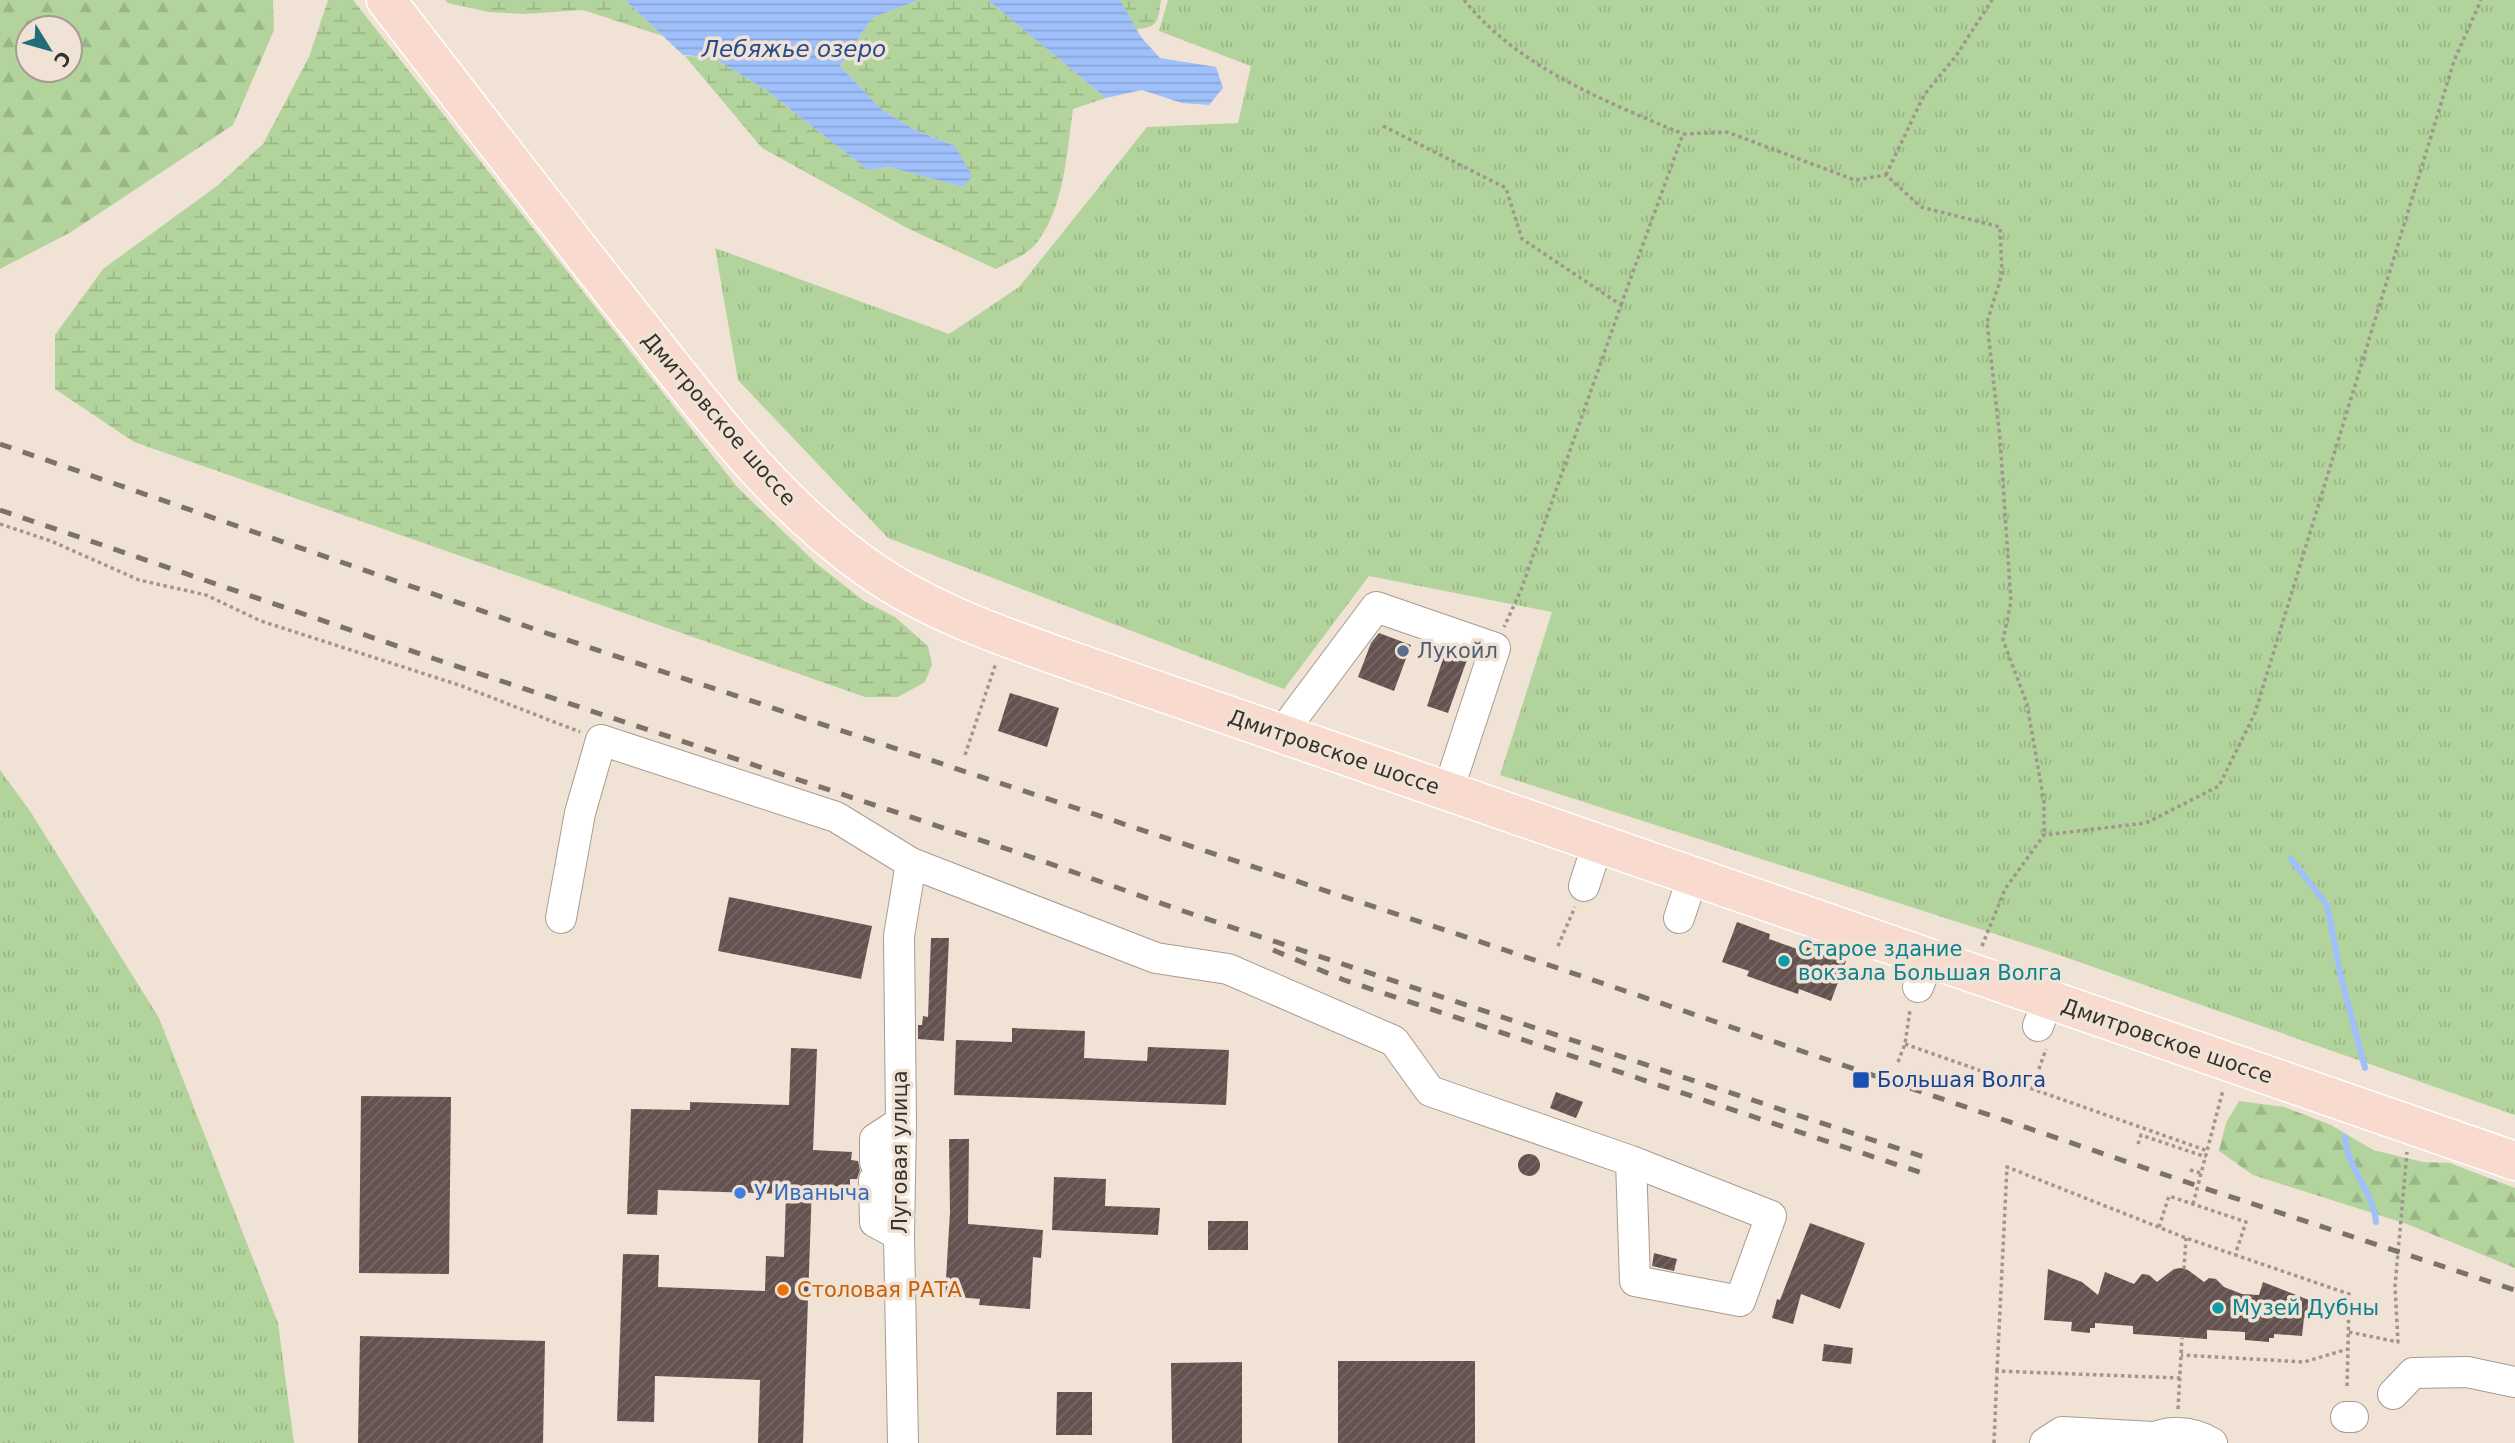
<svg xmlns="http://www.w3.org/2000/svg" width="2515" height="1443" font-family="'DejaVu Sans',sans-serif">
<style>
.grass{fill:url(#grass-tufts)}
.forest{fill:url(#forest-firs);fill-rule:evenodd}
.wetland{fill:url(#wetland-marsh)}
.water{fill:url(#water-rules)}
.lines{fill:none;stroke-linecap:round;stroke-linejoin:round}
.stream{stroke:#9fc0fa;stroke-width:6}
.building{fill:url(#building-hatch)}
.minor-casing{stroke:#a89b8f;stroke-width:32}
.major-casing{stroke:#fff;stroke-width:41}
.path{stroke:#a0968c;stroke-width:3.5;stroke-dasharray:3.5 3.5;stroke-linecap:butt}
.minor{stroke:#fff;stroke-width:30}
.major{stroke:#f8dacf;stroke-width:38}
.rail{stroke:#7b726a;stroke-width:5;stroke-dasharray:12 12;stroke-linecap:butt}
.service-dot{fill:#5c6f8a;stroke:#f0e2d5;stroke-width:2.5}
.culture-dot{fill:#0f9aa8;stroke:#f0e2d5;stroke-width:2.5}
.transit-dot{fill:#1a4fb4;stroke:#f0e2d5;stroke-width:2.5}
.shop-dot{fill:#3f7fe0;stroke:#f0e2d5;stroke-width:2.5}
.food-dot{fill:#e8710a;stroke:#f0e2d5;stroke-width:2.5}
.labels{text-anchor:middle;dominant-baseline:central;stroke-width:7;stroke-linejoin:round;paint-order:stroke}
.street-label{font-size:21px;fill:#37312c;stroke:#f0e2d5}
.service-label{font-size:21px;fill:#4e5e75;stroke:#f0e2d5;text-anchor:start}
.culture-label{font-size:21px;fill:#0d838f;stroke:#f0e2d5;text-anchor:start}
.transit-label{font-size:21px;fill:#164399;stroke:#f0e2d5;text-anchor:start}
.shop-label{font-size:21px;fill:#366cbe;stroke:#f0e2d5;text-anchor:start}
.food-label{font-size:21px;fill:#c56008;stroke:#f0e2d5;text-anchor:start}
.water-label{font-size:23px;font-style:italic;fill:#274b8f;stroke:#f0e2d5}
</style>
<defs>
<pattern id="grass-tufts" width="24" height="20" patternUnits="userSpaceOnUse" patternTransform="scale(1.75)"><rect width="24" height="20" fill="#b2d49c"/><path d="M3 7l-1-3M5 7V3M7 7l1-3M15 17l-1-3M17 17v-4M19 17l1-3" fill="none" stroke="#9ab687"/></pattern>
<pattern id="forest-firs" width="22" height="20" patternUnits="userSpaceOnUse" patternTransform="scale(1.75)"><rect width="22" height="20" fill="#b2d49c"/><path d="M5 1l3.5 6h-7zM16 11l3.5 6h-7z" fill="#9ab687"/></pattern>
<pattern id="wetland-marsh" width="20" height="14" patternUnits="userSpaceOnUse" patternTransform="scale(1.75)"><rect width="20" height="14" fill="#b2d49c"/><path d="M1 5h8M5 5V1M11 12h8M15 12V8" fill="none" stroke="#9ab687"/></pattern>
<pattern id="water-rules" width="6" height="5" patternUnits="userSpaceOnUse" patternTransform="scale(1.75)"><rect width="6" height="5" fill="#9fc0fa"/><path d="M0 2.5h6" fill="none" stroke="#8aa5d6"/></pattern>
<pattern id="building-hatch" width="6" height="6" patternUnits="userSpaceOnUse" patternTransform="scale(1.75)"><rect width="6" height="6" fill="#63524f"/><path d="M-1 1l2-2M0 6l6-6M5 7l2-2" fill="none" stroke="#766866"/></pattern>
</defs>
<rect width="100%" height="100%" fill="#f0e2d5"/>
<g class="grass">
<path d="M1168 0H2515V1115L2042 949 1500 775 1552 612 1369 576 1284 689 888 538 738 380 715 248 949 334 1019 287 1147 127 1238 123 1251 66 1159 31Z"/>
<path d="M0 770 30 811 159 1018 278 1323 294 1443H0Z"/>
</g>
<g class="forest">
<path d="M0 0H273L274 30 233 125 71 232 0 269ZM70 28V70H28V28Z"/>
<path d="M2239 1101 2284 1107 2331 1125 2373 1150 2423 1162 2450 1163 2515 1188V1268L2407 1224 2253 1175 2219 1151 2226 1123Z"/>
</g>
<g class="wetland">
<path d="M328 0H353L738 488 817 564 864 601 895 617 928 646 932 665 925 682 898 697H865L134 442 55 389V335L103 269 217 186 263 144 309 57Z"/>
<path d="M445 0H625L663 36 583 10 524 14 489 12 448 3Z"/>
<path d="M919 0H988L1106 98 1073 109C1067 152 1064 212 1034 246 1025 256 1008 262 996 269L907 228 762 148 685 56 712 57 766 90 868 170 889 167 963 187 955 146 915 130 881 109 840 66 872 18Z"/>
<path d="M1120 0H1161C1158 20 1159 28 1136 29Z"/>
</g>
<g class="water">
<path d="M625 0H919L872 18 840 66 881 109 915 130 955 146 972 176 963 187 889 167 868 170 766 90 712 57 683 55Z"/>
<path d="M988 0H1120L1141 37 1160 58 1216 67 1223 88 1209 105 1182 103 1142 90 1106 98Z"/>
</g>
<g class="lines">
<g class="stream">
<path d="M2291 859 2327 905 2341 977 2365 1068"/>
<path d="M2345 1137C2347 1168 2373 1191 2376 1222"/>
</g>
</g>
<g class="building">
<path d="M1379 633 1411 645 1394 691 1358 677 1371 643Z"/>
<path d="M1446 650 1468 657 1448 713 1427 706Z"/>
<path d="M1010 693 1059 708 1047 747 998 731Z"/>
<path d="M729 897 872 926 861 979 718 951Z"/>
<path d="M1737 922 1770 934 1769 939 1806 952 1807 947 1846 961 1831 1001 1799 989 1798 994 1747 976 1749 971 1722 962Z"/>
<path d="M931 938H949L944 1041 918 1039V1025H922L923 1016 928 1017Z"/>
<path d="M1012 1028 1085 1031 1084 1058 1147 1061 1148 1047 1229 1050 1226 1105 954 1095 956 1040 1012 1042Z"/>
<path d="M791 1048 817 1049 813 1150 852 1152 851 1160 858 1161 860 1170 857 1179H850V1187L812 1185 803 1443H758L760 1380 655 1376 654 1422 617 1421 623 1254 659 1255 658 1287 765 1291 766 1256 784 1257 786 1194 658 1190 657 1215 627 1214 631 1109 690 1110V1102L789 1105Z"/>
<path d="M1556 1092 1583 1102 1576 1118 1550 1108Z"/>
<path d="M361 1096 451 1097 449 1274 359 1273Z"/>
<path d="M949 1139H969L968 1224 1043 1230 1041 1258 1033 1257 1030 1309 979 1305 980 1299 945 1296 950 1212Z"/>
<circle cx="1529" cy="1165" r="11"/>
<path d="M1054 1177 1106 1179 1105 1206 1160 1208 1158 1235 1052 1230Z"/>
<rect x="1208" y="1221" width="40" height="29"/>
<path d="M1810 1223 1865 1243 1840 1309 1801 1294 1793 1324 1772 1318 1777 1299 1780 1300Z"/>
<path d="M1654 1253 1677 1259 1674 1271 1652 1266Z"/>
<path d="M2181 1268 2188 1270 2204 1282 2209 1278 2216 1279 2224 1287 2242 1294 2259 1295 2263 1282 2314 1302 2313 1319 2304 1318 2302 1336 2274 1334V1338H2269V1342L2245 1340V1332L2207 1330V1339L2133 1334V1326L2095 1323V1328H2090V1333L2071 1331 2072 1322 2044 1320 2048 1269 2082 1282 2098 1295 2105 1272 2134 1284 2142 1274 2149 1275 2157 1282 2174 1269Z"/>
<path d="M360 1336 545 1341 543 1443H358Z"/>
<path d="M1824 1344 1853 1348 1851 1364 1822 1361Z"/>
<rect x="1338" y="1361" width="137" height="82"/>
<path d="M1242 1362V1443H1172L1171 1363Z"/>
<path d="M1057 1392H1092V1435H1056Z"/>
</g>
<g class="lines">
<defs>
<g id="minor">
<path d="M1281 734 1376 607 1495 648 1448 791"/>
<path d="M1584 886 1598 843"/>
<path d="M561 918 580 813 601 740 836 817 911 863 1156 958 1228 969 1394 1041 1430 1091 1631 1161 1771 1216 1740 1301 1635 1281 1631 1161"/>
<path d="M1679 918 1693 876"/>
<path d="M1918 987 1929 958"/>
<path d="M2038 1026 2048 1000"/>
<path d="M875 1162V1139L901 1122"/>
<path d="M874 1180 875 1222 899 1235"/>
<path d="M2393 1394 2413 1373 2467 1372 2515 1382"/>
<path d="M2346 1417H2353"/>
<path d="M903 1443 899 1235 901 1122 899 936 911 863"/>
<path d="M2045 1443 2062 1432 2153 1437"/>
<path d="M2144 1443C2165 1429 2191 1430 2212 1443"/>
</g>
<path id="major" d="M386 0C471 110 556 221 643 330 712 417 779 507 872 571 931 612 1001 636 1069 660L2515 1161"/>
</defs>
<use href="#minor" class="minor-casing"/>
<use href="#major" class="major-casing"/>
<g class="path">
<path d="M1464 0C1519 68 1605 101 1683 134"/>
<path d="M1383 126 1506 188 1522 239 1621 305 1521 590 1504 627"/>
<path d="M1886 175 1924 95 1956 56 1992 0"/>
<path d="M1621 305 1683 134 1727 132 1855 180 1886 175 1921 207 2000 227 2002 274 1987 322 2000 439 2011 602 2003 640 2027 704 2044 802V835"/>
<path d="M0 524 51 541 139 580 206 595 261 621 462 686 580 732"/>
<path d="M965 755 996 663"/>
<path d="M1558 946 1575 907"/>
<path d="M1982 946 2005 889 2044 835 2146 823 2219 786 2255 713 2454 61 2481 0"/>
<path d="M1905 1044 2208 1151"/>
<path d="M1898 1062 1905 1044 1910 1010"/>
<path d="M2032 1089 2046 1049"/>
<path d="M2138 1144 2141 1135 2206 1157"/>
<path d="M2190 1170 2201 1173"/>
<path d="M2193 1204 2223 1090"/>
<path d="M2159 1227 2169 1196 2246 1222 2235 1255"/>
<path d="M2184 1269 2186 1238"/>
<path d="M2349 1332 2398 1342 2395 1286 2407 1152"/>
<path d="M1997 1371 2007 1167 2186 1238 2349 1294 2348 1349 2304 1362 2181 1355"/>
<path d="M2347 1386 2348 1350"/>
<path d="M2178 1409 2182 1338"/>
<path d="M1994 1443 1997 1371 2180 1378"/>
</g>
<use href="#minor" class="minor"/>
<use href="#major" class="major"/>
<g class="rail">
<path d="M0 444 546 633 1496 947 2198 1186 2515 1290"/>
<path d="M0 510 435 659 1028 856 1186 912 1933 1160"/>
<path d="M1273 950 1344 980 1928 1175"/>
</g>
</g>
<circle class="service-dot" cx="1403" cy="651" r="7"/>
<g class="culture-dot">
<circle cx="1784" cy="961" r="7"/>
<circle cx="2218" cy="1308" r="7"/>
</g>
<rect class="transit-dot" x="1852" y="1071" width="18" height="18" rx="3.5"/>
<circle class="shop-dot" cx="740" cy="1193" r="7"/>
<circle class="food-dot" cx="783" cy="1290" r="7"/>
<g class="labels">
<g class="street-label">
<text transform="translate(719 419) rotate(49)">Дмитровское шоссе</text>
<text transform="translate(1334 752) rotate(19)">Дмитровское шоссе</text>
<text transform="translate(2167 1041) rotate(19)">Дмитровское шоссе</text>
<text transform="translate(900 1152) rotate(-90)">Луговая улица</text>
</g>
<g class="service-label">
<text x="1417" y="651">Лукойл</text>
</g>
<g class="culture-label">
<text x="1798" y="949">Старое здание<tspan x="1798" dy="24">вокзала Большая Волга</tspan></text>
<text x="2232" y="1308">Музей Дубны</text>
</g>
<g class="transit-label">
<text x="1877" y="1080">Большая Волга</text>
</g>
<g class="shop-label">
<text x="754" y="1193">У Иваныча</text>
</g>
<g class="food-label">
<text x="797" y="1290">Столовая РАТА</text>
</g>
<g class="water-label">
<text x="794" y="49">Лебяжье озеро</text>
</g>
</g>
<g transform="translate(49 49) rotate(127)"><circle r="33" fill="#f0e2d5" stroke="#a69b91" stroke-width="2"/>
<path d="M0-5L12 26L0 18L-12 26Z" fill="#246c78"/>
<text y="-10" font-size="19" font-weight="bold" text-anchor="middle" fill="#37312c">С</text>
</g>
</svg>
